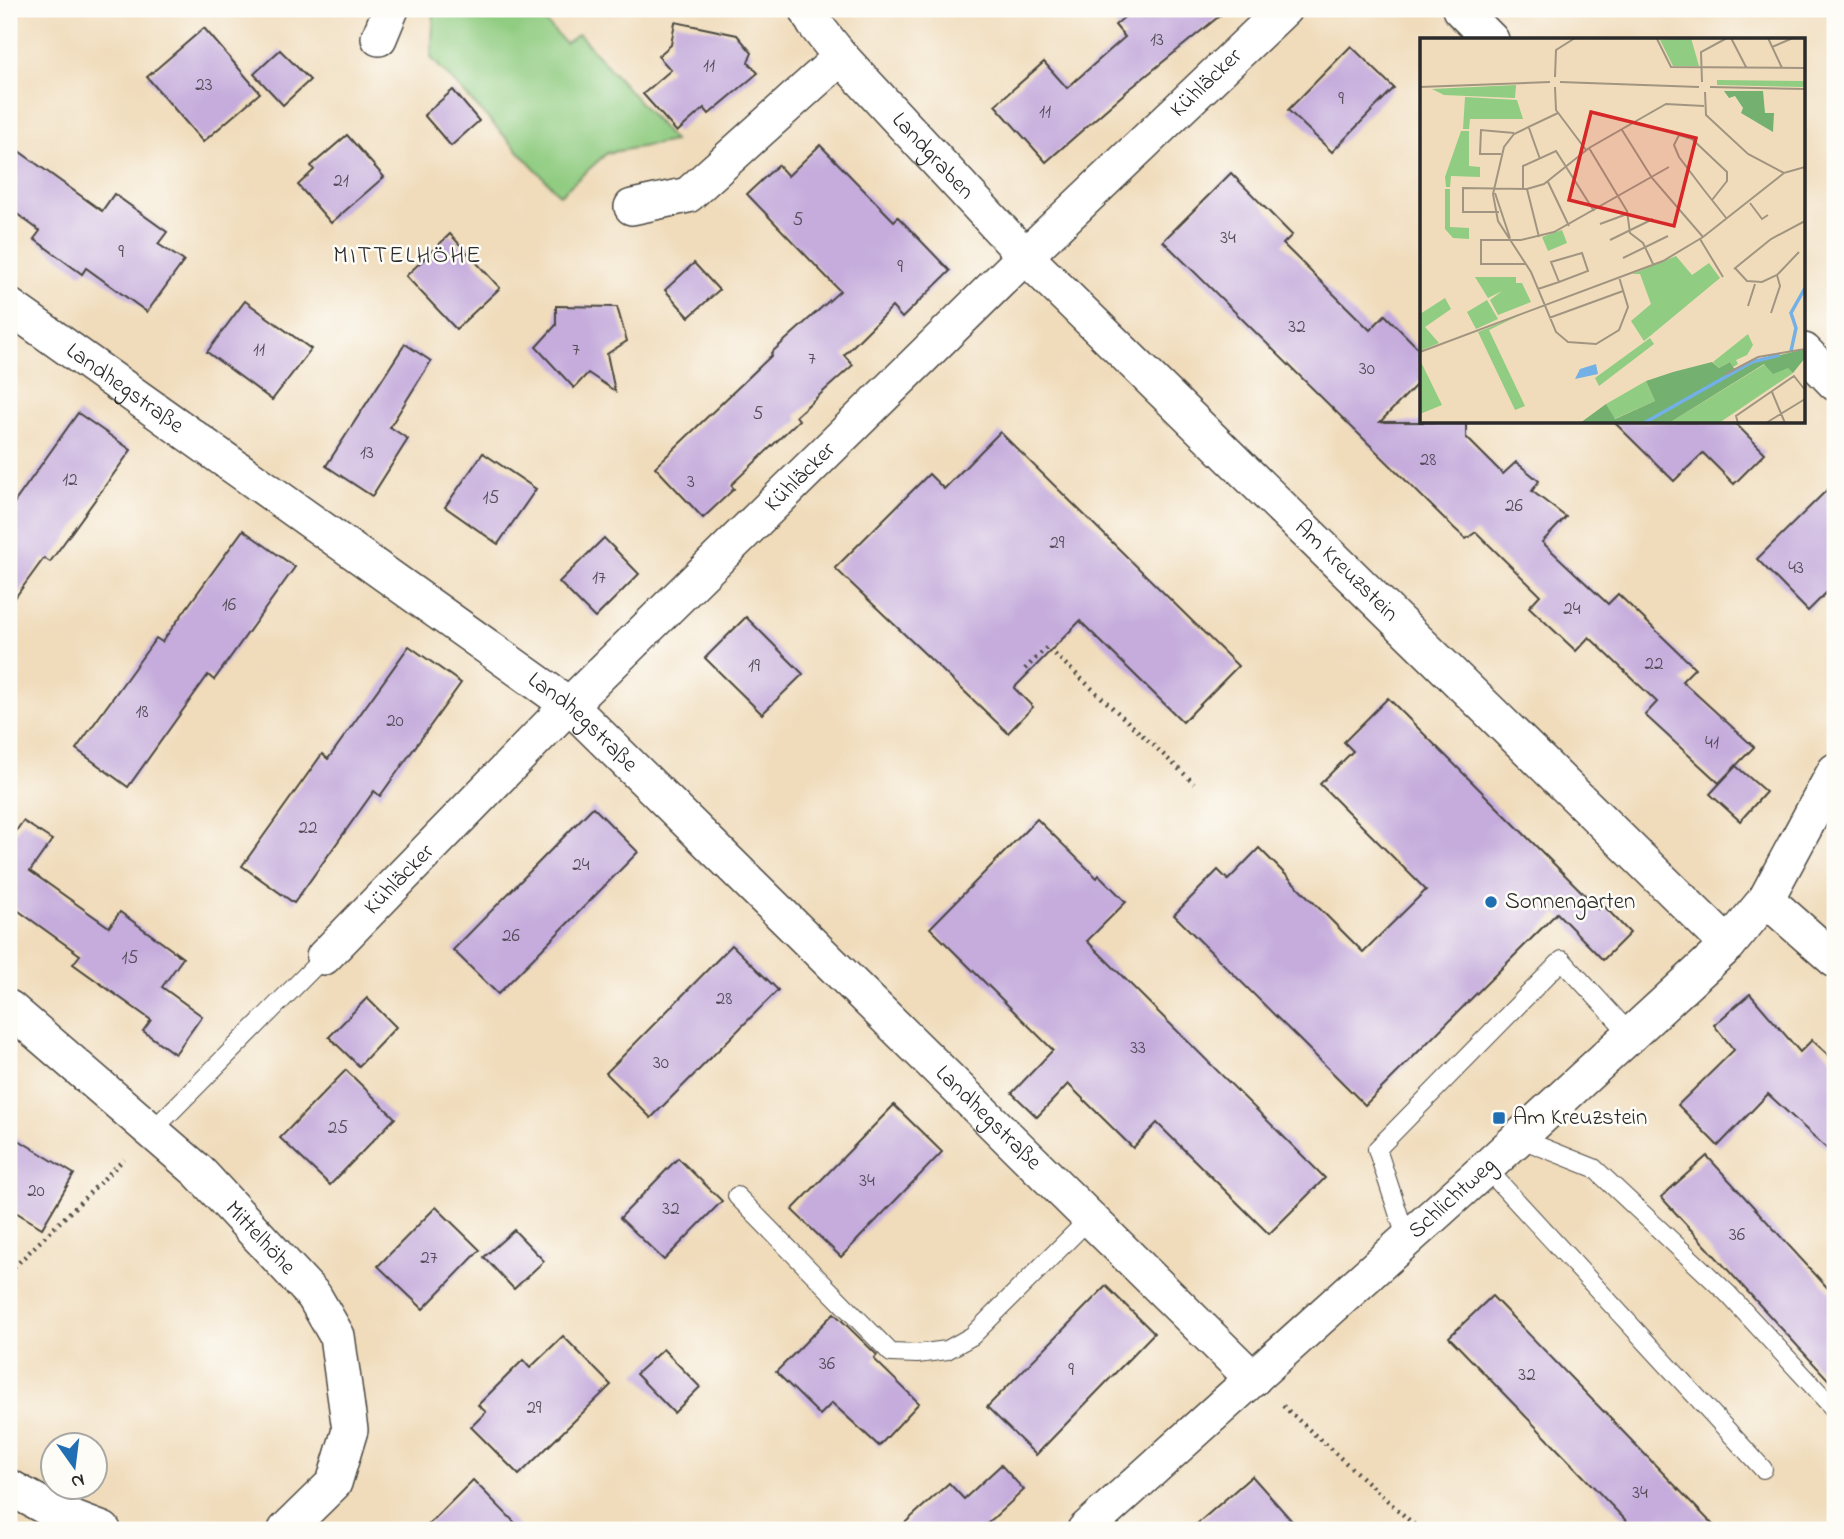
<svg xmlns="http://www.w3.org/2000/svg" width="1844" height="1539" font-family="'Indie Flower',sans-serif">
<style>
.green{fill:#90cc81;stroke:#5e7c56;stroke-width:2}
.building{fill:#c5acdc}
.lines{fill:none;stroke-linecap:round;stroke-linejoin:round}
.service-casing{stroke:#494641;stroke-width:20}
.minor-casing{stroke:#494641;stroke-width:38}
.path{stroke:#494641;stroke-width:4.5;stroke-dasharray:2 5;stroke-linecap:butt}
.service{stroke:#fff;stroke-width:18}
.minor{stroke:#fff;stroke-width:35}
.poi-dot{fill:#1f6fb2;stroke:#fdfcf7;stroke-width:2.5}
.labels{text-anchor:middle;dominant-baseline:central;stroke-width:5;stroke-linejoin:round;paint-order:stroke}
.number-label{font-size:19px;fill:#524b57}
.street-label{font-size:23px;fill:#2b2b2b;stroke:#fdfcf7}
.poi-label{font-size:23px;fill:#2b2b2b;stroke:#fdfcf7;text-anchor:start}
.neighbourhood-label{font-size:24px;letter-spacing:2px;fill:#2b2b2b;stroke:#fdfcf7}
.inset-river{fill:none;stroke:#73b0e5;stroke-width:3.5}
.inset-road{fill:none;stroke:#a19581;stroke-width:2}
.view{fill:#d62828;fill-opacity:0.15;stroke:#d62828;stroke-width:3.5}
.inset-edge{fill:none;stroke:#2b2b2b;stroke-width:3.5}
</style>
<rect width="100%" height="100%" fill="#fdfcf7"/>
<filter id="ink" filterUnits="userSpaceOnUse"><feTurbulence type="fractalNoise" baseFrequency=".0143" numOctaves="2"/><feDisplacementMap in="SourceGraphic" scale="14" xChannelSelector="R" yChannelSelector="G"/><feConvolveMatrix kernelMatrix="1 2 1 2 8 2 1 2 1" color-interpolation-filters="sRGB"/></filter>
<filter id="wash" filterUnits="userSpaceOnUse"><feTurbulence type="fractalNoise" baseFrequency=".00686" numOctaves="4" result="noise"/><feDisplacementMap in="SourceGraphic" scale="28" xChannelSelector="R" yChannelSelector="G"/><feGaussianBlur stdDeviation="1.57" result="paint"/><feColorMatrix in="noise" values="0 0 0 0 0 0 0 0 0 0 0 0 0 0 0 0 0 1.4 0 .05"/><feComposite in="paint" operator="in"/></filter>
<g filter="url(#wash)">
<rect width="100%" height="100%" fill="#f0dcbb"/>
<path class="green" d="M434 9H534L565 43 579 34 674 141 607 153 560 195 431 58Z"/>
<g id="blocks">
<g class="building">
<path d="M1134 9H1228L1126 92 1046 162 995 105 1044 62 1067 88 1125 37 1115 25Z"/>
<path d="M675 22 737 35 752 53 748 62 758 73 709 114 704 108 677 132 643 94 671 70 658 56 671 45Z"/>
<path d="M204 28 260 93 203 142 147 77Z"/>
<path d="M1351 46 1394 88 1332 152 1288 110Z"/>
<path d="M280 50 310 80 283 105 254 74Z"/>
<path d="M453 90 479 121 451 146 424 115Z"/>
<path d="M347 135 384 177 331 223 298 185 314 170 311 166Z"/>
<path d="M9 144 102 211 114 194 167 232 158 244 184 261 147 312 86 268 82 274 34 239 40 231 9 208Z"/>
<path d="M820 145 894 221 898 217 950 271 902 318 892 307 844 355 853 365 796 416 799 420 731 485 734 489 703 518 655 467 772 355 771 353 840 291 747 194 778 165 788 176Z"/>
<path d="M1231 173 1292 235 1283 244 1370 330 1385 315 1422 352V379L1380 422H1466V437L1503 474 1516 462 1539 481 1532 491 1566 517 1542 542 1608 604 1618 594 1695 668 1682 681 1754 747 1719 783 1645 715 1657 702 1589 637 1576 651 1529 607 1540 595 1476 532 1466 539 1454 528 1163 241Z"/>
<path d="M450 234 500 288 456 329 406 276Z"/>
<path d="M694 263 719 290 689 317 665 290Z"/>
<path d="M245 301 311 349 272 400 207 352Z"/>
<path d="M556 306 617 307 627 341 607 354 615 391 588 373 574 388 536 347 556 325Z"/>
<path d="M405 344 431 361 390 427 408 439 372 496 326 466Z"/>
<path d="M78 413 131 450 50 562 44 558 9 606V510Z"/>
<path d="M1614 422H1734L1765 453 1734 484 1703 453 1674 481Z"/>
<path d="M1000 432 1238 666 1183 722 1080 621 1014 688 1033 707 1008 733 835 568 929 474 944 489Z"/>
<path d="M483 453 536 489 498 544 445 507Z"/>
<path d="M1835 482V584L1808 611 1757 559Z"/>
<path d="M243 530 295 567 214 680 208 675 128 787 76 749 156 638 162 642Z"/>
<path d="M604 538 639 574 595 618 559 582Z"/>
<path d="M746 617 803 674 762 714 705 658Z"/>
<path d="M409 646 461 683 380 796 374 791 294 903 242 866 322 754 328 759Z"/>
<path d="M1388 698 1599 909 1603 905 1630 933 1603 960 1557 913 1365 1105 1174 915 1218 870 1228 880 1259 848 1363 952 1426 890 1320 784 1353 751 1344 742Z"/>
<path d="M1736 766 1766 792 1740 821 1710 794Z"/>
<path d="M593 807 638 852 498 994 453 950Z"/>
<path d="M1037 819 1097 878 1099 875 1126 902 1087 941 1325 1178 1269 1234 1157 1123 1133 1148 1068 1084 1037 1117 1012 1093 1053 1050 930 928Z"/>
<path d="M23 821 52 840 30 871 109 927 120 912 183 958 162 987 202 1016 175 1054 143 1031 151 1020 73 964 80 955 9 904V841Z"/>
<path d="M732 945 778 990 651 1118 606 1073Z"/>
<path d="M1750 994 1800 1052 1812 1040 1835 1061V1156L1768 1094 1718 1146 1678 1105 1734 1050 1714 1025Z"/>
<path d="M367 998 396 1027 359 1066 329 1037Z"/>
<path d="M346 1070 395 1118 330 1185 280 1138Z"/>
<path d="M894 1105 942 1152 841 1257 792 1210Z"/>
<path d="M9 1134 74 1174 42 1228 9 1208Z"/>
<path d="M1707 1156 1835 1296V1387L1661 1197Z"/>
<path d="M678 1158 722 1201 664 1260 620 1218Z"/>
<path d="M436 1207 480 1250 423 1309 378 1266Z"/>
<path d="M514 1230 544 1261 514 1289 484 1257Z"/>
<path d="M1106 1286 1154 1333 1036 1455 987 1407Z"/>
<path d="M1492 1296 1606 1414 1718 1530H1635L1563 1455 1449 1337Z"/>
<path d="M834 1313 877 1355 874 1359 919 1403 879 1446 832 1403 820 1415 776 1372Z"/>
<path d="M563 1336 611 1385 519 1475 471 1427 486 1412 478 1405 523 1360 530 1368Z"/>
<path d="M663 1349 700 1387 674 1413 636 1374Z"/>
<path d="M1001 1465 1024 1490 987 1524 993 1530H897L949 1483 964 1499Z"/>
<path d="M1252 1476 1300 1530H1190Z"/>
<path d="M473 1480 522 1530H423Z"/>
</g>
</g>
</g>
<g filter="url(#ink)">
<use href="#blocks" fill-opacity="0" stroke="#494641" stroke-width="2"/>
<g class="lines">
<defs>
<g id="service">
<path d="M152 1131 324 957"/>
<path d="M1519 1138 1594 1168 1728 1294 1835 1410"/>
<path d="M1486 1168 1763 1469"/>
<path d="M737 1196 891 1353 917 1354 947 1350 972 1336 1090 1218"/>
<path d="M1407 1240 1377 1149 1562 960 1631 1035"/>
</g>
<g id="minor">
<path id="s1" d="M807 9 814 23 841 57 1025 256 1728 945"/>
<path d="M1460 9 1491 40"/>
<path d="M379 38 391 9"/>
<path d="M632 207 688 195 841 57"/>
<path id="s2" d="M9 306 569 705 1253 1379"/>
<path d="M1804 351 1835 383"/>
<path d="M1766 899 1835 960"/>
<path id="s3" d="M324 957 569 705 1025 256 1284 9"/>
<path id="s4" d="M9 1008 198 1171 314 1296 337 1336 350 1430 334 1483 286 1530"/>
<path d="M9 1487 53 1511 103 1530"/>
<path id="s5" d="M1085 1530 1486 1168 1728 945 1766 899 1835 771"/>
</g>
</defs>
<use href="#service" class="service-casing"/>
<use href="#minor" class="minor-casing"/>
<g class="path">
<path d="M1025 669 1047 647 1194 783"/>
<path d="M9 1272 124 1159"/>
<path d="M1283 1406 1420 1530"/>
<path d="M1834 1530 1835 1529"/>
</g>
<use href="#service" class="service"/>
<use href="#minor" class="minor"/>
</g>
</g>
<g class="poi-dot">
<circle cx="1491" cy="902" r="7"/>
<rect x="1492" y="1111" width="14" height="14" rx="3.5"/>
</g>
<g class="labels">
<g class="number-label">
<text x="1157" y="40">13</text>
<text x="709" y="66">11</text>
<text x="204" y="85">23</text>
<text x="1341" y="99">9</text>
<text x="1045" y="112">11</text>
<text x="341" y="181">21</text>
<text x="798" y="220">5</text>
<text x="1228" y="238">34</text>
<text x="121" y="252">9</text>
<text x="900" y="267">9</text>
<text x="1297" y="327">32</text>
<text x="259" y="350">11</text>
<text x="576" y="350">7</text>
<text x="812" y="359">7</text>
<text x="1367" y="369">30</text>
<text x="758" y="414">5</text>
<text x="367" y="453">13</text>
<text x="1428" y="460">28</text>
<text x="70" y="480">12</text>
<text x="691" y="482">3</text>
<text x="491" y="498">15</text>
<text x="1514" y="506">26</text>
<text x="1057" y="543">29</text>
<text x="1796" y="568">43</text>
<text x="599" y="578">17</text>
<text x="229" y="605">16</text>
<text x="1572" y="609">24</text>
<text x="1654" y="664">22</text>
<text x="754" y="666">19</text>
<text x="142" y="712">18</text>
<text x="395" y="721">20</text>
<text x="1712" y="743">41</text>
<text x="308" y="828">22</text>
<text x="581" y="865">24</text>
<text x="511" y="936">26</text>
<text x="130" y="958">15</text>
<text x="724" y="999">28</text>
<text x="1138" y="1048">33</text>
<text x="661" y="1063">30</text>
<text x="338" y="1128">25</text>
<text x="867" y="1181">34</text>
<text x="36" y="1191">20</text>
<text x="671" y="1209">32</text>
<text x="1737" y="1235">36</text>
<text x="429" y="1258">27</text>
<text x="827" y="1364">36</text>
<text x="1071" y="1370">9</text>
<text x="1527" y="1375">32</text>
<text x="534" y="1408">29</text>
<text x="1640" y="1493">34</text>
</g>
<g class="street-label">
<text stroke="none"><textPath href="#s3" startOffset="1242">Kühläcker</textPath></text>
<text stroke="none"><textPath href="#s1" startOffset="194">Landgraben</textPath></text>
<text stroke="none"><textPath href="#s2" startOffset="142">Landhegstraße</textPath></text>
<text stroke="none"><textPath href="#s3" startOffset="676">Kühläcker</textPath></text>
<text stroke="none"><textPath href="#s1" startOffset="780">Am Kreuzstein</textPath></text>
<text stroke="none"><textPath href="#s2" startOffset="709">Landhegstraße</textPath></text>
<text stroke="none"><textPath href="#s3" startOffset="108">Kühläcker</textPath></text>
<text stroke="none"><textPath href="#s2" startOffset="1276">Landhegstraße</textPath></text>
<text stroke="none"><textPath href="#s5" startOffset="495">Schlichtweg</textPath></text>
<text stroke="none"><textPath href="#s4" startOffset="341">Mittelhöhe</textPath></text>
</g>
<g class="poi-label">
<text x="1505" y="902">Sonnengarten</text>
<text x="1513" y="1118">Am Kreuzstein</text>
</g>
<g class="neighbourhood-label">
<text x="408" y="256">MITTELHÖHE</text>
</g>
</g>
<g transform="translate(1420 38)">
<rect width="385" height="385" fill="#f0dcbb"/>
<path d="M271 0 279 28H253L240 2ZM297 42 385 43V49L297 47ZM96 47 95 60 24 57 12 51ZM45 59 97 62 103 81H50L49 91H43ZM41 93H49V128L60 129V139L31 138 30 149H26L25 139ZM25 151H30V189L49 190V201L33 200 25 191ZM142 192 147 205 128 213 122 199ZM256 218 272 237 289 225 300 240 224 303 211 283 231 266 220 236H212ZM55 239H96V245H102L111 264 78 277 70 262 82 253 68 260ZM25 260 31 271 5 289 19 305 0 313V276ZM67 262 78 281 56 291 47 274ZM100 277 69 292 105 368 95 372 58 294ZM328 296 333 307 327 317 316 322 318 326 313 329 310 324 299 330 293 324ZM230 300 234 306 179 348 175 340ZM1 324 22 367 0 376V325ZM345 326 368 329 373 335 299 385H249ZM226 343 235 363 194 381 186 366Z" fill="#90cc81"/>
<path d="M304 53H343L345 75H354L353 94 321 75 323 70 315 58 309 60ZM385 311V320L373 335 368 330 353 336 344 326 249 385H160L186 366 195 381 235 363 226 343 253 334 292 324 299 330 310 324 315 332 330 324Z" fill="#74b06f"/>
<path d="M176 326 178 336 155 341 160 331Z" fill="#73b0e5"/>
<path class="inset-river" d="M371 313 376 290 371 275 385 250M224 385 332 324 360 317"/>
<path class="inset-road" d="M311 0 326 29M348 0 362 30M237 1 251 29 385 30M352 9 373 0M135 39 136 12 155 0M140 44 279 49M282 44 281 14 307 0M0 49 130 44M135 49 136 72 166 112M290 49 385 51M285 54 286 77 328 116 364 135 385 129M138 75 94 96 84 109 73 156 78 183 111 234 136 294 148 304 176 306 199 292 208 269 199 239M109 90 120 121M202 92 232 140 283 199M169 110 207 173 210 195 223 205 233 226M81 116H60L61 92 94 95M128 144 149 188M103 151V128L136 113 174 173M107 151 119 199M75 155 90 200M292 162 307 143V134L272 101 259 97 254 107 259 119 284 152 307 181M330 165 342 181 348 177M79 174H43V150L107 151 124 146 169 110 246 66 284 68M180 186 207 176M280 201 303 239M190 202 233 181M203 220 248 198M106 226H61V202H101L134 194 249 129M315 230 327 243 342 244 357 237 379 214M314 231 351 201 385 183M118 251 139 244 168 233 162 215 131 224 139 244M328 268 335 246M351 275 360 248 357 237M129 280 203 253M0 314 243 223 283 199 364 135M306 336 338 319 385 311M352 354 365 385M318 385 316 378 374 338 385 352M346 385 385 361"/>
<path class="view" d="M171 74 276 100 254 188 149 162Z"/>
<rect width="385" height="385" class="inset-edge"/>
</g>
<rect width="1844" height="1539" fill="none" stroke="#fdfcf7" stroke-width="35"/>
<g transform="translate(74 1466) rotate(166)"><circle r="33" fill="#fdfcf7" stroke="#a9a8a5" stroke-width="2"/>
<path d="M0-5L12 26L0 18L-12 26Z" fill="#1f6fb2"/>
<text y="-10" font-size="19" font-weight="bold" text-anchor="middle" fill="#2b2b2b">N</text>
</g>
</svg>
